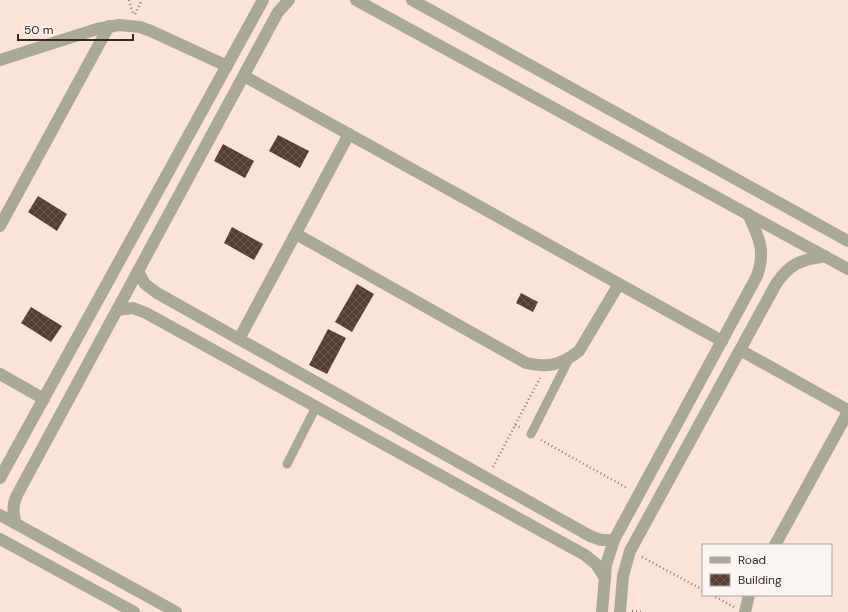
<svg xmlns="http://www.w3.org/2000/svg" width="848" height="612" font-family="'DM Sans',sans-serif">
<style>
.building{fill:url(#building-cross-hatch)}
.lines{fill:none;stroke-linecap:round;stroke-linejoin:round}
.path{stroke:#917f77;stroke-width:2.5;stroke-dasharray:1 3;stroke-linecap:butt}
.lane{stroke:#aaa995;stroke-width:9}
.street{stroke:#aaa995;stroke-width:12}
</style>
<defs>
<pattern id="building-cross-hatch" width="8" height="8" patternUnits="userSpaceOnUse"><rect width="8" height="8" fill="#563d31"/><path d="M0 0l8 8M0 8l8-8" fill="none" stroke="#6c574d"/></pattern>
</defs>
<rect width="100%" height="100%" fill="#fce3d7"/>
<g class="building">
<path d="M278 135 309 151 300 168 269 151Z"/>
<path d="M223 144 254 161 245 178 214 161Z"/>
<path d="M38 196 67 214 57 231 28 212Z"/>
<path d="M232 227 263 244 254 260 224 243Z"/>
<path d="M357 284 374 294 352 332 335 322Z"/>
<path d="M521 293 538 302 533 312 516 303Z"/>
<path d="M31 307 62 326 51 342 21 323Z"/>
<path d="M328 329 346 338 327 374 309 365Z"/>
</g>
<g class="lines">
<g class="path">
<path d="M129 0 133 14"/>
<path d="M135 14 142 0"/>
<path d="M515 425 521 428"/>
<path d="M541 440 627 488"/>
<path d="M493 467 540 378"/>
<path d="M642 557 703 590"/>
<path d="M712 595 734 607"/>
<path d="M632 611 642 612"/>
</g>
<g class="lane">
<path d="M531 434 569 359"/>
<path d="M287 464 316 407"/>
</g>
<g class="street">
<path d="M356 0 848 269"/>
<path d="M412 0 848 241"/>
<path d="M0 60 97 29 119 25 140 27 151 31 227 66"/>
<path d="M244 76 722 341"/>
<path d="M0 226 109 26"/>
<path d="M296 234 526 363C548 368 561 365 579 351L619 284"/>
<path d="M138 271 145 284 157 293 590 536 601 540H614"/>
<path d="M117 310 133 308 146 313 585 555 596 564 605 578"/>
<path d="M239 339 349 134"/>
<path d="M740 350 848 410"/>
<path d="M0 374 44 399"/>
<path d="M0 478 263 0"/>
<path d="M0 515 176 612"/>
<path d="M16 524C13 513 12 505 17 495L278 12 289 0"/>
<path d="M0 539 134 612"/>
<path d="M775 545 848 412"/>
<path d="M602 612 606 565 614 540 757 276C766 250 759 238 748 214"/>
<path d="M620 612 623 576 630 551 776 284C790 263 801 260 825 256"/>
<path d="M745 612 749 595"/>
</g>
</g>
<rect x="702" y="544" width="130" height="52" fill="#fbf5f2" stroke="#aca3a0"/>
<rect x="710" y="557" width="20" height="6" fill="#aaa995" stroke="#aca3a0"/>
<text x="738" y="564" font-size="12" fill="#352924">Road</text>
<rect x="710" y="574" width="20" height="12" fill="url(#building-cross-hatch)" stroke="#aca3a0"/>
<text x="738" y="584" font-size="12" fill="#352924">Building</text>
<path d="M18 34v6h115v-6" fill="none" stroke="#352924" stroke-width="2"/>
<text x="24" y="34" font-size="12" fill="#352924" stroke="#fbf5f2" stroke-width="3" paint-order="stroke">50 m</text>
</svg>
